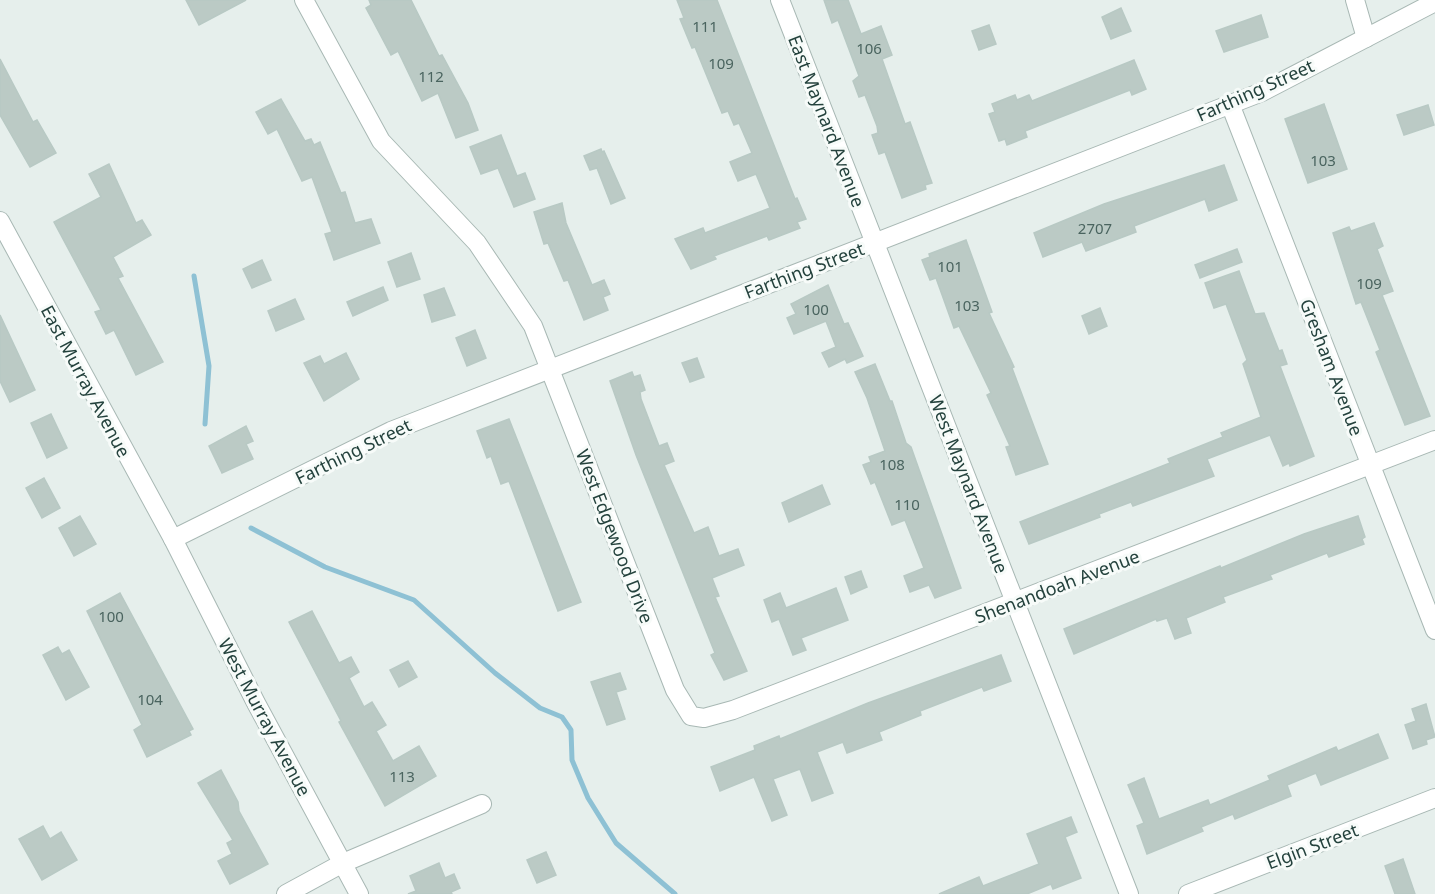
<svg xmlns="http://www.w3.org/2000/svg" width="1435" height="894" font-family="'Noto Sans',sans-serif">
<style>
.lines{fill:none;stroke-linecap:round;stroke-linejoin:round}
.stream{stroke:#8ec1d4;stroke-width:5}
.building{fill:#bbcac5;stroke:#b8c9c4;stroke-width:1.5}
.minor-casing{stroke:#a8b8b4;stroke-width:20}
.minor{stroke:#fff;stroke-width:18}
.labels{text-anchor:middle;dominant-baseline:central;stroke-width:6;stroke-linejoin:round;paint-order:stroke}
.number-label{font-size:15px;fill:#4a645f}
.street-label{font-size:18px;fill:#24423d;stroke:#f7fbf9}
</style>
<rect width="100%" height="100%" fill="#e6efec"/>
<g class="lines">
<g class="stream">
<path d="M194 276 209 366 205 424"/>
<path d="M251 528 325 567 414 600 495 673 540 708 562 717 571 730 572 760 588 798 616 843 675 894"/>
</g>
</g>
<g class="building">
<path d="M186 0H246L199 25Z"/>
<path d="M369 0H411L439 56 442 55 468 103 478 130 456 138 438 93 422 101 398 51 391 55 373 21 366 8 371 5Z"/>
<path d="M677 0H717L795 199 797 198 806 219 797 222 800 228 769 240 767 236 714 256 716 259 691 269 675 239 703 228 705 233 770 208 756 174 738 181 730 162 752 153 739 123 734 125 728 111 722 113 695 47 692 48 680 19 684 18Z"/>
<path d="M824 0H848L861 34 881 26 892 55 882 59 905 124 910 122 932 183 925 185 926 189 902 198 885 152 879 154 872 135 878 133 877 126 865 95 859 97 853 81 859 76 838 20 832 23Z"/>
<path d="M1121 8 1131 31 1111 39 1102 17Z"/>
<path d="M1261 15 1268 37 1224 52 1216 31Z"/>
<path d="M989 25 996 44 979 50 972 31Z"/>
<path d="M0 59 33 122 37 120 56 153 30 167 0 115Z"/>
<path d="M1134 60 1146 89 1132 95 1130 90 1025 131 1027 137 1007 145 1005 139 999 141 989 114 995 112 992 104 1015 95 1017 100 1029 95 1032 101Z"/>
<path d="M281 99 305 141 311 139 314 145 320 142 341 193 345 192 355 223 371 219 380 243 334 260 325 234 332 232 312 177 302 181 277 129 268 134 256 112Z"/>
<path d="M1324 104 1347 169 1308 183 1285 119Z"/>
<path d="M1428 105 1434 125 1404 135 1397 115Z"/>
<path d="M501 135 517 176 525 173 535 199 514 207 498 168 481 174 470 147Z"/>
<path d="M601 149 602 152 604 151 625 198 611 204 597 168 590 170 584 156Z"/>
<path d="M109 164 136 223 142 220 151 235 113 257 123 276 118 278 163 362 136 375 114 330 106 334 95 312 101 310 54 222 101 197 89 174Z"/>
<path d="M1224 165 1237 200 1209 211 1205 199 1134 226 1136 232 1086 251 1082 242 1043 257 1034 233 1104 204Z"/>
<path d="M562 203 566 223 592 285 604 280 610 294 603 297 608 310 584 320 568 280 564 281 548 243 544 244 534 212Z"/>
<path d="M1374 223 1383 246 1377 249 1393 291 1382 295 1430 416 1405 425 1376 352 1380 350 1361 302 1356 304 1333 233 1349 227 1351 231Z"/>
<path d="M966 240 992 312 989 313 1014 367 1012 368 1048 464 1016 475 1006 447 1010 446 987 395 991 393 959 326 954 328 936 278 930 280 922 260 930 257 929 254Z"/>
<path d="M1237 249 1242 262 1200 278 1195 265Z"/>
<path d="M411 253 420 279 397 287 388 262Z"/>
<path d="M262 260 271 280 252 288 243 269Z"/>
<path d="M1239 271 1255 314 1264 313 1279 351 1282 350 1287 364 1280 366 1314 456 1290 466 1289 463 1283 466 1270 435 1207 459 1214 476 1133 506 1131 502 1099 514 1100 517 1029 544 1020 522 1170 463 1168 459 1223 437 1221 433 1261 417 1243 364 1247 360 1226 304 1214 308 1205 283Z"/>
<path d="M828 285 844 324 848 323 863 356 847 363 845 359 829 367 822 353 836 347 826 321 794 334 787 318 796 314 791 304Z"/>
<path d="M383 287 388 300 353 316 347 302Z"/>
<path d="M444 288 455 315 432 322 424 295Z"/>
<path d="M295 299 304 319 276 331 268 311Z"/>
<path d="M1100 308 1107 326 1089 334 1082 316Z"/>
<path d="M0 315 35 390 10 402 0 381Z"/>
<path d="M475 330 486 358 467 366 456 338Z"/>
<path d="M346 353 359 379 324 401 304 363 320 356 324 364Z"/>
<path d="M697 358 704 377 690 382 682 363Z"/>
<path d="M875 364 890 401H892L906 443 911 447 961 588 935 598 929 585 910 592 904 576 924 568 905 520 892 525 875 482 871 484 863 465 871 462 869 457 885 451 867 398 855 372Z"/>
<path d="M632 372 634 377 640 375 645 390 640 392 641 399 659 446 667 443 674 461 664 465 694 533 708 527 719 556 738 549 744 565 712 578 719 596 715 597 747 671 724 680 711 655 715 653 636 455 610 381Z"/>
<path d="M51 414 67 448 47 458 31 423Z"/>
<path d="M509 419 581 602 558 611 509 481 501 484 491 456 487 458 477 431Z"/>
<path d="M246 426 253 441 246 444 253 459 222 473 209 446Z"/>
<path d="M44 478 60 508 42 518 26 488Z"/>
<path d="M822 485 830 504 789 522 782 503Z"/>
<path d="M80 516 96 544 74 556 59 528Z"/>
<path d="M1358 516 1365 537 1362 539 1364 544 1329 557 1327 553 1270 575 1272 579 1223 597 1225 602 1186 618 1191 633 1175 639 1167 618 1157 621 1156 619 1074 654 1064 629 1220 566 1221 568 1304 534Z"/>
<path d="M861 571 867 587 851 594 845 577Z"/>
<path d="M836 588 848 620 801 638 806 650 793 655 779 619 772 622 764 600 780 593 786 608Z"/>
<path d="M120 593 193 729 189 731 191 735 147 757 134 730 142 725 87 611Z"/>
<path d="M312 611 339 663 351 657 359 672 349 678 364 707 372 702 386 725 376 731 393 761 419 746 436 776 385 806 339 722 341 721 289 622Z"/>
<path d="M58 647 62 654 69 650 89 687 66 700 43 655Z"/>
<path d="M1001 655 1011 681 984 691 982 687 920 711 921 715 879 732 882 740 847 753 843 742 817 752 833 793 812 801 800 769 773 779 787 815 772 821 754 777 720 791 711 767 755 750 754 746 779 736 780 739 868 703Z"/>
<path d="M408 661 417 677 399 687 390 670Z"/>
<path d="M620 673 626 689 616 692 625 719 607 725 591 682Z"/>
<path d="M1426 704 1435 737 1426 740 1427 744 1413 749 1405 725 1416 721 1412 709Z"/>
<path d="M1378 734 1388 758 1321 785 1316 773 1287 785 1291 796 1235 819 1233 814 1201 827 1203 831 1147 854 1137 826 1144 823 1128 785 1144 778 1159 819 1208 800 1210 805 1270 780 1268 776 1336 747 1338 751Z"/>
<path d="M221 770 238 802 239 811 268 864 230 884 218 861 232 854 227 843 233 840 198 783Z"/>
<path d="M1071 817 1077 832 1065 837 1081 878 1053 889 1051 884 1027 894H939L979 877 983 886 1039 864 1027 834Z"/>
<path d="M43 826 50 839 61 832 77 860 42 880 19 839Z"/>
<path d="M546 852 556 875 537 883 527 860Z"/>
<path d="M1403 859 1415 894H1395L1385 866Z"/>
<path d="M439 863 445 878 454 874 460 888 451 892 452 894H408L416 891 410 876Z"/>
</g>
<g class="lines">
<defs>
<g id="minor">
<path d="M304 0 381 141 477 243 533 326 675 690 691 716 704 718 733 710 1435 440"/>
<path d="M780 0 1129 894"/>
<path d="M1355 0 1366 38"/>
<path d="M1230 104 1435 630"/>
<path d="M0 221 173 539 256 703 359 894"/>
<path d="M173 539 391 431 1262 92 1435 2"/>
<path d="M286 894 343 863 482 804"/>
<path d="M1188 894 1435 798"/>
</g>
</defs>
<use href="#minor" class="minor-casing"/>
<use href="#minor" class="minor"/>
</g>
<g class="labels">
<g class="number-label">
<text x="705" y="26">111</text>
<text x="869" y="48">106</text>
<text x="721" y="63">109</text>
<text x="431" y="76">112</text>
<text x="1323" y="160">103</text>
<text x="1095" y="228">2707</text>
<text x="950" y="266">101</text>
<text x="1369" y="283">109</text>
<text x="967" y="305">103</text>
<text x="816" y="309">100</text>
<text x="892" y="464">108</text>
<text x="907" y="504">110</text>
<text x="111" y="616">100</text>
<text x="150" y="699">104</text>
<text x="402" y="776">113</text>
</g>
<g class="street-label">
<text transform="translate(1255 90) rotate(-24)">Farthing Street</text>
<text transform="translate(827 121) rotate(69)">East Maynard Avenue</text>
<text transform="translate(804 270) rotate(-21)">Farthing Street</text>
<text transform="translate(1332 367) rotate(69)">Gresham Avenue</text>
<text transform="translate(86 381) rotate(62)">East Murray Avenue</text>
<text transform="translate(353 451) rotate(-26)">Farthing Street</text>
<text transform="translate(969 484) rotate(69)">West Maynard Avenue</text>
<text transform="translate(615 536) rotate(69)">West Edgewood Drive</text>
<text transform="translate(1057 586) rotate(-21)">Shenandoah Avenue</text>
<text transform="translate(265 717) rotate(62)">West Murray Avenue</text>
<text transform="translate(1312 846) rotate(-21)">Elgin Street</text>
</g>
</g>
</svg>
